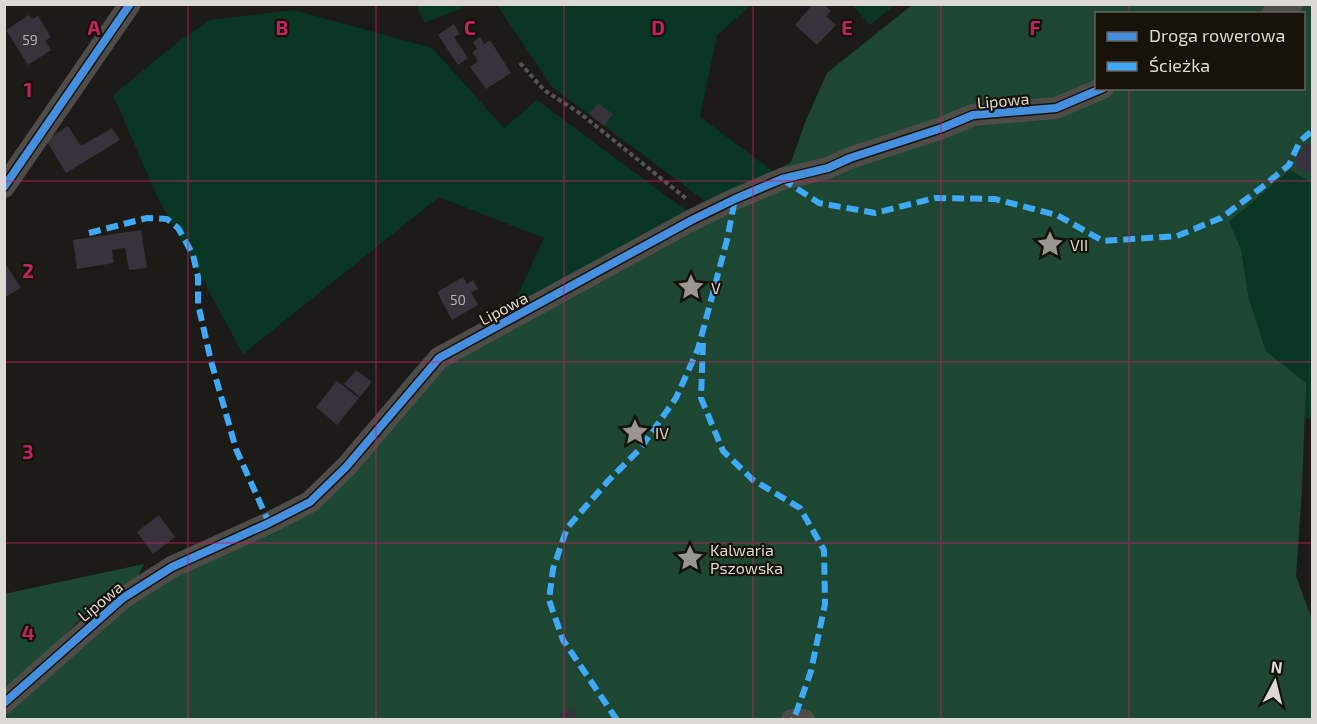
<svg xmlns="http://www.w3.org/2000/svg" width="1317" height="724" font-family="'Exo 2',sans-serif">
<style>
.green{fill:#093723}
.forest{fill:#1d4733;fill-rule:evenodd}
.building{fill:#37323c}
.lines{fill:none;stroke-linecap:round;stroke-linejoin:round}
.path{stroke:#565451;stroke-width:4;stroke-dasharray:4.5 3;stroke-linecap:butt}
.street{stroke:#4d4c49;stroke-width:22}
.quiet{stroke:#3fa9f5;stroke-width:6;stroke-dasharray:12 6;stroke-linecap:butt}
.cycleway-casing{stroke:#17130b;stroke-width:11}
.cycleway{stroke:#468fdf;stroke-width:8}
.grid{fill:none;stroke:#c32261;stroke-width:1.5;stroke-opacity:0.55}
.labels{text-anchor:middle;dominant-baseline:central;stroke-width:4.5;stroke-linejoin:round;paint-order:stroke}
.number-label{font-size:14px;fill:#b3afae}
.street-label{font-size:16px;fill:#dcd9d4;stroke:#17130b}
.poi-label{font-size:16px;fill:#dcd9d4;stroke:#17130b;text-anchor:start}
.grid-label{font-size:20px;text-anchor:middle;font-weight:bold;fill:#c32261;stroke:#17130b;stroke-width:4.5;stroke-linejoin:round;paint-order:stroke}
</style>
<rect width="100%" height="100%" fill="#1d1b17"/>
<g class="green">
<path d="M416 5H468L425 23Z"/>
<path d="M497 5H751L717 35 700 117 774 172 708 203 552 87Z"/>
<path d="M852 5H895L870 25Z"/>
<path d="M294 10 432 48 504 128 537 100 688 212 510 312 544 238 439 197 243 354 158 198 113 95 178 42 210 20Z"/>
<path d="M1290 170 1312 183V419L1305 418 1306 383 1266 351 1249 299 1241 249 1229 222Z"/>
</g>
<path class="forest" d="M912 5H1312V183L1290 170 1229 222 1241 249 1249 299 1266 351 1306 383 1302 489 1296 576 1312 620V719H5L4 594 144 564 138 576 120 587 82 617 54 647 308 498 416 367 531 300 791 162 806 120 827 73ZM1096 14H1304V88H1096Z"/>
<g class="building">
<path d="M813 4H824L831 11 826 16 836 25 817 45 795 25Z"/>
<path d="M29 15 32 19 38 16 51 37 45 41 51 50 28 65 6 30Z"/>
<path d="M454 24 460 34 454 37 468 58 458 65 438 35Z"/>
<path d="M480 37 484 44 490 40 511 73 486 89 470 67 478 61 472 52 477 49 473 42Z"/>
<path d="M598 103 613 114 604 126 589 114Z"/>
<path d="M68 126 81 146 112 128 120 140 66 173 46 140Z"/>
<path d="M1303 144 1312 145V171L1311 172 1301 171 1296 166V156L1302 151Z"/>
<path d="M141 230 147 268 129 270 125 248 112 250 114 263 77 269 73 240Z"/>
<path d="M1046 235 1058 240 1053 251 1041 247Z"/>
<path d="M7 266 21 288 4 298V267Z"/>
<path d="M463 277 467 284 473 280 478 289 471 292 478 305 452 320 437 292Z"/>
<path d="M697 279 699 292 686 295 682 291 681 285 684 282Z"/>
<path d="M356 370 372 382 360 397 344 384Z"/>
<path d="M337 381 359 398 337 425 316 407Z"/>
<path d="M634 420 639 421 646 431 633 440 626 429 627 425Z"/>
<path d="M159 515 175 537 153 554 137 532Z"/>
<path d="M572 708 577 720H562L559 714Z"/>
</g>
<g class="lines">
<path class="path" d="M520 63 544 90 581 114 688 200"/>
<g class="street">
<path d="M1272 14 1292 4"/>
<path d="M4 187 130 4"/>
<path d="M4 703 123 598 172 567 269 523 310 502 346 467 439 358 692 220 735 199 782 179 828 168 850 158 942 128 973 115 1056 108 1103 88"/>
<path d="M792 720H804"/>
</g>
<g class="quiet">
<path d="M782 179 819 203 875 213 935 198 995 199 1057 215 1103 241 1177 236 1221 218 1261 188 1289 165 1300 141 1312 131"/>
<path d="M89 233 147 218 167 219 178 228 185 240 193 255 198 277V304L211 361 236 449 269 523"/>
<path d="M703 343 701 398 723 451 753 480 800 508 824 550 825 604 811 671 794 719 792 720"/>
<path d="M617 720 563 640 549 600 553 569 567 528 608 481 640 449 676 398 698 349 727 240 735 199"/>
</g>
<defs>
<g id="cycleway">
<path d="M4 187 130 4"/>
<path d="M4 703 123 598 172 567 269 523 310 502 346 467 439 358 692 220 735 199 782 179 828 168 850 158 942 128 973 115 1056 108 1103 88"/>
</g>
</defs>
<use href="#cycleway" class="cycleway-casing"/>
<use href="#cycleway" class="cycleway"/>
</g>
<path class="grid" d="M188 4V720M376 4V720M564 4V720M753 4V720M941 4V720M1129 4V14M1129 88V720M4 181H1312M4 362H1312M4 543H1312"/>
<defs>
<symbol id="sight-bare" viewBox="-9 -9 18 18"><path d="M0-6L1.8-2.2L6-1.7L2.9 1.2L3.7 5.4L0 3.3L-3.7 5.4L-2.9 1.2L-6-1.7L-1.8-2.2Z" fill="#999692" stroke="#17130b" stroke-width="2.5" paint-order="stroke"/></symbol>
</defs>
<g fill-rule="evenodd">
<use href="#sight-bare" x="1031" y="225" width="38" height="38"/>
<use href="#sight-bare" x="672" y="268" width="38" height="38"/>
<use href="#sight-bare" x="616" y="413" width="38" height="38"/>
<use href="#sight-bare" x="671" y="539" width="38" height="38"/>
</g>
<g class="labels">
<g class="number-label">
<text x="30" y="39">59</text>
<text x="458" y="299">50</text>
</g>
<g class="street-label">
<text transform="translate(1003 100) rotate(-5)">Lipowa</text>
<text transform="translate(503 308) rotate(-28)">Lipowa</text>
<text transform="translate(100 601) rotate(-40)">Lipowa</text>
</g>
<g class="poi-label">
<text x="1070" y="244">VII</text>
<text x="711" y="287">V</text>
<text x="655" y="432">IV</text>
<text x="710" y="549">Kalwaria<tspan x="710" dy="18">Pszowska</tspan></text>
</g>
</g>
<g class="grid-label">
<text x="94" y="35">A</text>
<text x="282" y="35">B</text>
<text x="470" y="35">C</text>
<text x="658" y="35">D</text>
<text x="847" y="35">E</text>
<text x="1035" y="35">F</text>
<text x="28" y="97">1</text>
<text x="28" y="278">2</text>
<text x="28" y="459">3</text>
<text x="28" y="640">4</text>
</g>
<rect width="1317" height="724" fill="none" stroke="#dcd9d4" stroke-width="12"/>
<rect x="1095" y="12" width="210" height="78" fill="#17130b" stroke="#66625b" stroke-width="1.5"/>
<rect x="1107" y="32" width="30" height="9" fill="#468fdf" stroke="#66625b" stroke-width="1.5"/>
<text x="1149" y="42" font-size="18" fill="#dcd9d4">Droga rowerowa</text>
<rect x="1107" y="62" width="30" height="9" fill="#3fa9f5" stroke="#66625b" stroke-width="1.5"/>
<text x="1149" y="72" font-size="18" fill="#dcd9d4">Ścieżka</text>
<g transform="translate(1275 682) rotate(7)" stroke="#17130b" stroke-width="4.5" paint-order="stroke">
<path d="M0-4.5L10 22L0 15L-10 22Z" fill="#dcd9d4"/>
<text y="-9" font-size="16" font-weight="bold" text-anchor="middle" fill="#dcd9d4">N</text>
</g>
</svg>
